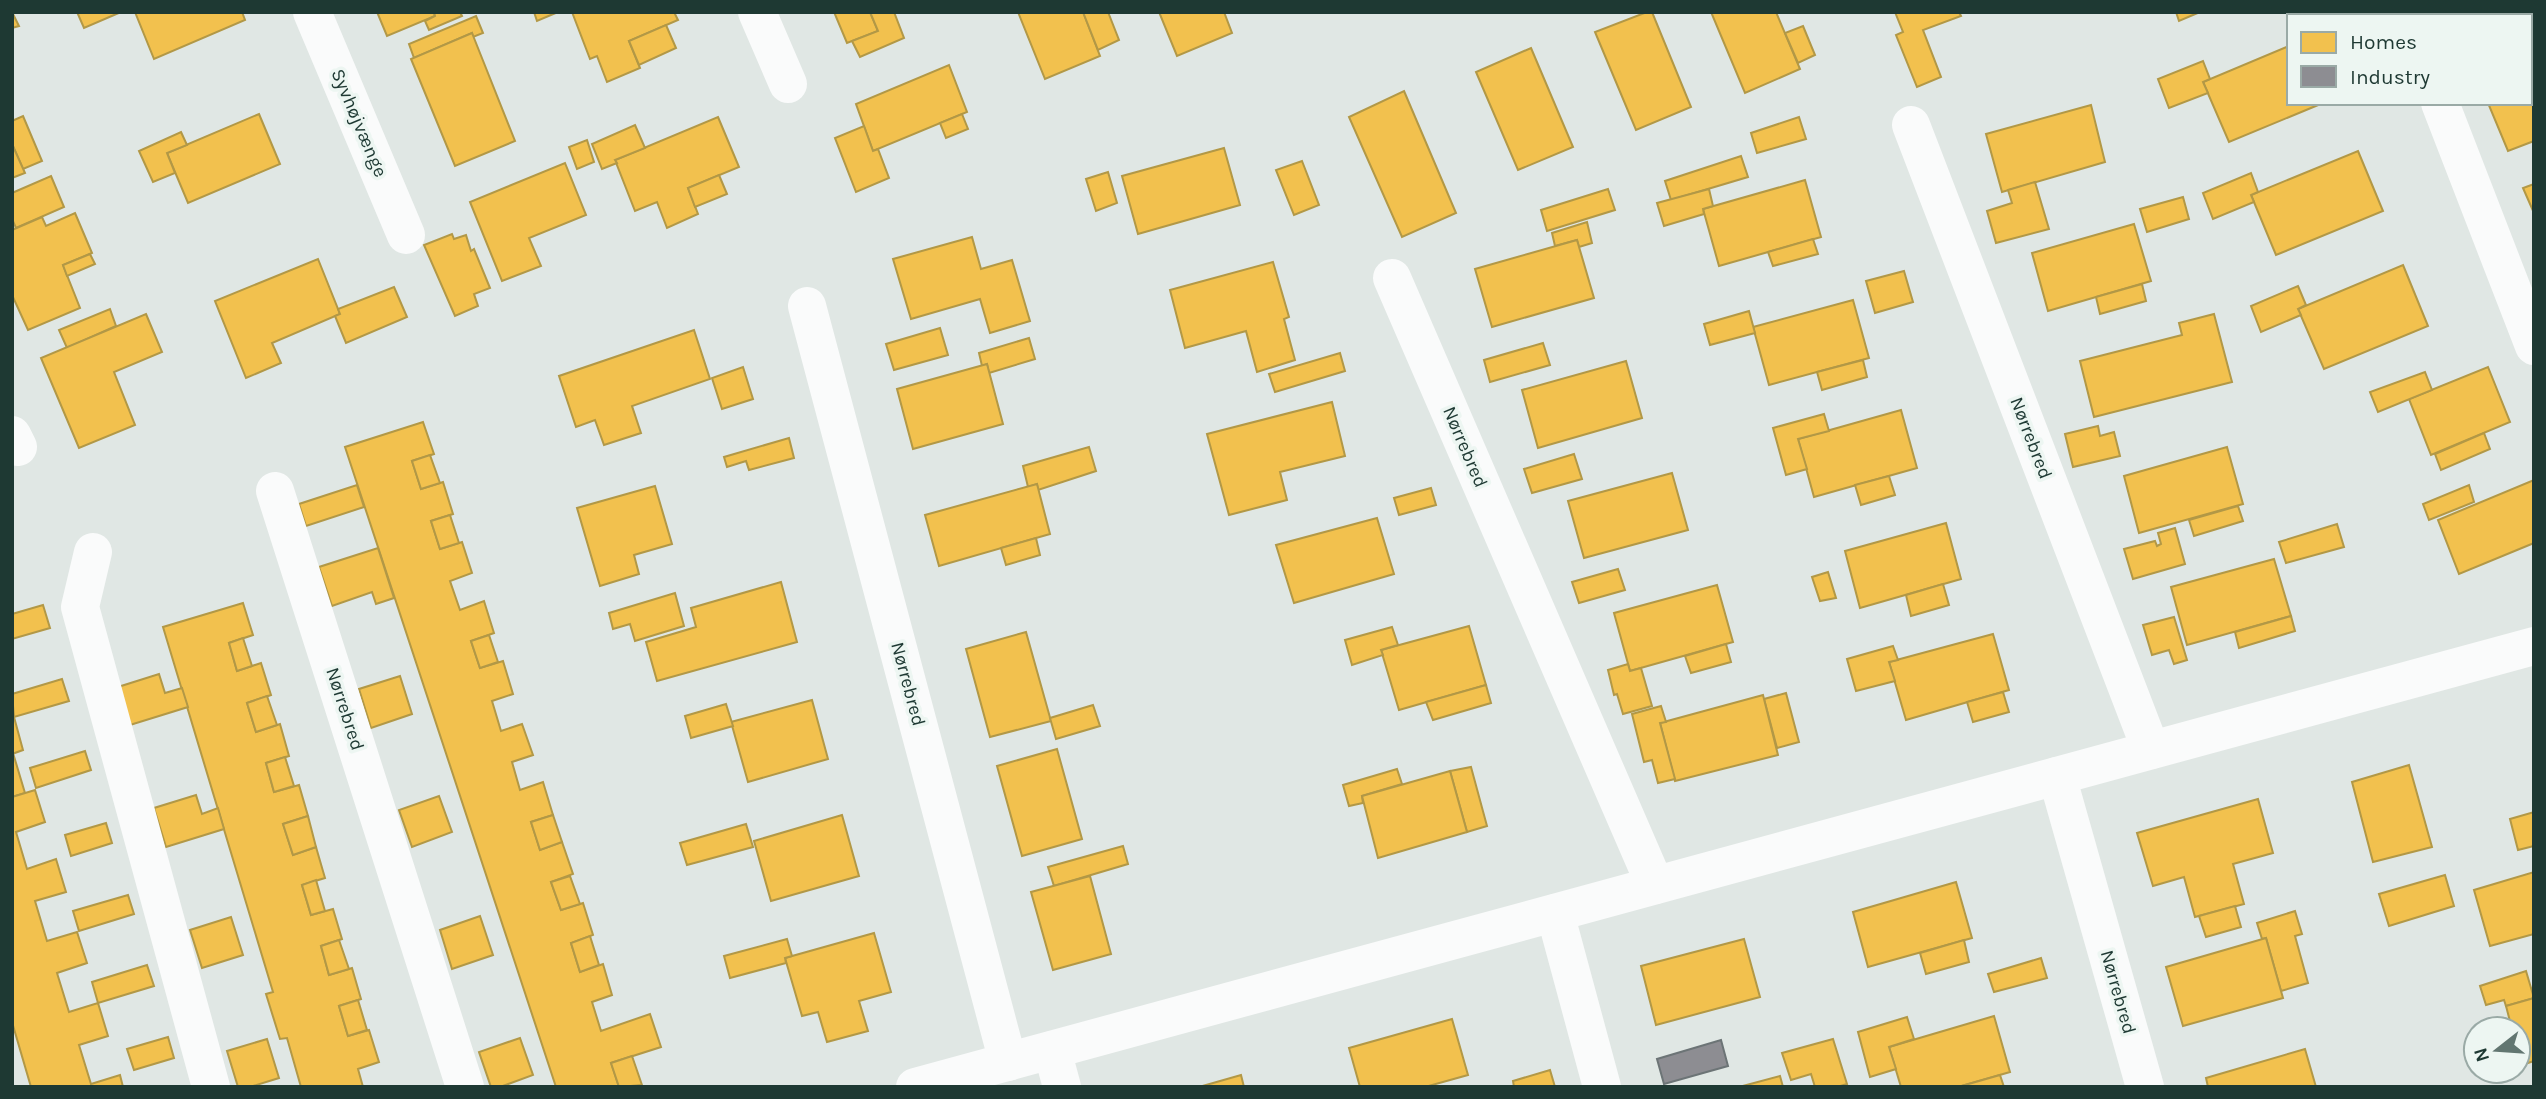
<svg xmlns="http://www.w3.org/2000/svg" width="2546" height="1099" font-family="Karla,sans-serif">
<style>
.homes{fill:#f2c14e;stroke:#b29846;stroke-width:2}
.industry{fill:#8d8d92;stroke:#6c7476;stroke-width:2}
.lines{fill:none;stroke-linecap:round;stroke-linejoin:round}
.street{stroke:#fafbfb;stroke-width:38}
.labels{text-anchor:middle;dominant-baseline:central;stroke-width:7;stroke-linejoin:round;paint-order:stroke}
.street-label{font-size:19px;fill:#1e3933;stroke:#edf6f2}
</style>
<rect width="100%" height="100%" fill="#e0e7e4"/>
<g class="homes">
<path d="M12 12 19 26 12 28Z"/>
<path d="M77 12H121L84 28Z"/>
<path d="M135 12H242L245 20 154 59Z"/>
<path d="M377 12H434L435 16 387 36Z"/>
<path d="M434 12H460L462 16 429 30 425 21 435 16Z"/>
<path d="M534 12H558L537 21Z"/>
<path d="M572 12H674L678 20 629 41 640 68 607 82 597 56 590 59Z"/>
<path d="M834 12H870L878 31 847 43Z"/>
<path d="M870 12H894L904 38 860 57 852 41 878 31Z"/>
<path d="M1018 12H1083L1100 56 1045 79Z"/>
<path d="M1083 12H1108L1119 40 1098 50Z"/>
<path d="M1159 12H1224L1232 33 1177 56Z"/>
<path d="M1647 12H1652L1691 107 1636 130 1595 32Z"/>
<path d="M1711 12H1776L1800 69 1745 93Z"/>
<path d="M1895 12H1959L1961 16 1923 30 1941 77 1917 87 1896 35 1903 32Z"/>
<path d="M2176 12H2200L2179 21Z"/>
<path d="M2443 12H2480L2472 16H2445Z"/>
<path d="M476 16 483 33 473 37 472 33 414 58 409 44Z"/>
<path d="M666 25 676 48 639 65 629 41Z"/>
<path d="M1803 26 1815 55 1798 63 1785 33Z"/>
<path d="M2530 31 2534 40V141L2508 151 2488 103H2530Z"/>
<path d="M472 33 515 141 455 166 411 59Z"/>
<path d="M2289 46V103H2323L2229 142 2203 82Z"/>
<path d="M1531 48 1573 147 1518 170 1476 72Z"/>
<path d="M2203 61 2210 79 2203 82 2208 93 2169 108 2158 79Z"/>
<path d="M949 65 967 112 873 151 856 104Z"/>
<path d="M1404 91 1456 213 1402 237 1349 117Z"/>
<path d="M2091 105 2105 162 2002 192 1986 134Z"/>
<path d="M259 114 280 164 188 203 167 153Z"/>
<path d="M962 114 968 129 946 138 940 123Z"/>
<path d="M23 116 42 161 23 169 12 144V121Z"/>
<path d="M718 117 739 167 688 188 698 214 667 228 657 202 635 211 615 160Z"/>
<path d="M1799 117 1806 139 1757 153 1751 133Z"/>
<path d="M635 125 645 148 615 160 617 163 602 169 592 144Z"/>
<path d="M864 126 873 151 878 149 889 178 856 192 835 138Z"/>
<path d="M181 132 187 145 167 153 175 173 153 182 139 151Z"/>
<path d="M587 140 594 162 577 169 569 147Z"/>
<path d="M12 144 25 173 12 178Z"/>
<path d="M1224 148 1240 205 1138 234 1122 176Z"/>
<path d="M2358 151 2383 211 2276 255 2251 195Z"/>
<path d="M1741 156 1748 177 1671 200 1665 181Z"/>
<path d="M1302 161 1319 205 1294 215 1276 170Z"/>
<path d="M565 163 586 215 529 238 541 266 502 281 470 202Z"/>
<path d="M1108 172 1117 203 1096 211 1086 179Z"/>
<path d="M2251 173 2258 192 2251 195 2254 202 2213 219 2203 193Z"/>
<path d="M719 175 727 194 695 207 688 188Z"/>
<path d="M51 176 64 207 16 228 12 219V193Z"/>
<path d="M1805 180 1821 237 1719 266 1703 209Z"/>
<path d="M2035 182 2049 229 1996 243 1987 211 2012 203 2008 190Z"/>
<path d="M2534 184V213L2523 188Z"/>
<path d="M1608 189 1615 210 1547 231 1541 210Z"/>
<path d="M1709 189 1713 206 1703 209 1704 214 1664 226 1657 203Z"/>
<path d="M2183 197 2189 219 2147 232 2140 209Z"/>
<path d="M75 213 92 253 63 265 80 308 28 330 12 295V230L42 217 46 226Z"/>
<path d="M1587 222 1592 243 1579 247 1577 240 1555 246 1552 233Z"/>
<path d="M2134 224 2151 281 2048 311 2032 253Z"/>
<path d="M452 234 454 239 466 235 471 251 474 249 490 288 474 294 478 306 455 316 424 245Z"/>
<path d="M972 237 981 269 1012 260 1030 321 990 333 980 299 911 319 893 259Z"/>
<path d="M1813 239 1818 254 1773 266 1768 252Z"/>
<path d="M1577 240 1594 298 1492 327 1475 269Z"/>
<path d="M90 254 95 264 67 276 63 265Z"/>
<path d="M318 259 340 314 272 343 281 363 246 378 215 301Z"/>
<path d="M1273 262 1289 317 1284 319 1295 360 1257 372 1246 331 1185 348 1170 290Z"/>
<path d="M2403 265 2428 326 2324 369 2298 309Z"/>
<path d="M1904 271 1913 302 1875 313 1866 281Z"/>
<path d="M2142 284 2146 301 2100 314 2096 297Z"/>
<path d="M2298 286 2306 305 2298 309 2301 315 2261 332 2251 306Z"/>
<path d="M394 287 407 317 346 343 335 316 340 314 338 309Z"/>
<path d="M1853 300 1869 358 1769 385 1753 327Z"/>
<path d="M110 309 116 326 67 348 59 330Z"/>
<path d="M1749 311 1755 333 1710 345 1704 324Z"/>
<path d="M146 314 162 352 114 372 135 425 79 448 41 358Z"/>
<path d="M2214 314 2232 382 2094 417 2080 361 2182 335 2179 323Z"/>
<path d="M940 328 948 355 894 370 886 344Z"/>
<path d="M694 330 710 379 632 406 641 433 604 445 595 420 576 427 559 376Z"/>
<path d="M1029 338 1035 359 989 373 987 364 982 366 979 353Z"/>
<path d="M1543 343 1550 365 1490 382 1484 360Z"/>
<path d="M1340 353 1345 371 1275 392 1269 374Z"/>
<path d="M1863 360 1867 377 1822 390 1817 372Z"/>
<path d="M1626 361 1642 418 1538 448 1522 390Z"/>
<path d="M987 364 1003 424 913 449 897 389Z"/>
<path d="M743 367 753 399 722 409 712 378Z"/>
<path d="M2488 367 2510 422 2431 455 2409 399Z"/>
<path d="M2425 372 2432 390 2378 412 2370 392Z"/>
<path d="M1332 402 1345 456 1280 472 1287 500 1229 515 1207 434Z"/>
<path d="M1901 410 1917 468 1814 497 1798 439Z"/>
<path d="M1824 414 1829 431 1798 439 1807 469 1786 475 1773 428Z"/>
<path d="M423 422 434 454 412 461 421 489 443 482 453 514 431 521 440 549 462 542 472 573 450 581 460 610 484 601 494 633 471 641 480 668 503 661 513 694 492 701 501 731 522 724 533 755 512 762 520 790 543 782 553 815 531 822 540 850 562 842 573 874 551 882 561 910 583 903 593 935 571 943 580 972 603 964 612 995 592 1002 601 1031 650 1014 661 1047 611 1063 619 1087H556L345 447Z"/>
<path d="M2098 426 2100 436 2114 432 2120 456 2073 467 2065 434Z"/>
<path d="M2484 433 2490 449 2441 470 2435 454Z"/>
<path d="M789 438 794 458 749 470 746 461 727 467 724 457Z"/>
<path d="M1089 447 1096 471 1038 490 1037 484 1028 487 1023 466Z"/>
<path d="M2227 447 2243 504 2139 533 2124 476Z"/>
<path d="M1574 454 1582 479 1532 493 1524 469Z"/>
<path d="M430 455 440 483 421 489 412 461Z"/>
<path d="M1672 473 1688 530 1584 558 1568 501Z"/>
<path d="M1889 476 1895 495 1861 505 1855 485Z"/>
<path d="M2534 480V543L2459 574 2438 520Z"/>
<path d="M1037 484 1050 534 939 566 925 515Z"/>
<path d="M357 485 364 507 306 526 299 504Z"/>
<path d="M2469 485 2474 502 2429 520 2423 504Z"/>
<path d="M655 486 672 544 634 555 639 574 600 586 577 508Z"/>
<path d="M1431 488 1436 505 1399 515 1394 498Z"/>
<path d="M2238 506 2243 521 2194 536 2189 520Z"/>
<path d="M450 515 459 543 440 549 431 521Z"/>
<path d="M1377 518 1394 574 1294 603 1276 545Z"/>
<path d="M1946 523 1961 579 1860 608 1845 551Z"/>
<path d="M2337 524 2344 547 2286 563 2279 542Z"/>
<path d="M2175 528 2185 564 2133 579 2124 549 2155 541 2157 546 2161 544 2158 533Z"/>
<path d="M1036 538 1040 555 1006 565 1001 548Z"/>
<path d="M378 548 394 598 376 604 372 592 332 606 319 567Z"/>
<path d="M2274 559 2291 616 2187 645 2171 587Z"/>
<path d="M1618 569 1625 590 1579 603 1572 582Z"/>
<path d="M1828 572 1836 598 1820 601 1812 577Z"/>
<path d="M781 582 797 642 657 681 646 642 696 627 691 608Z"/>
<path d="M1943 584 1949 605 1911 616 1906 595Z"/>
<path d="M1717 585 1733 642 1630 671 1614 613Z"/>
<path d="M675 593 684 626 635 641 630 624 613 629 609 613Z"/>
<path d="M243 603 253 635 229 643 237 671 261 663 271 695 247 703 256 732 280 724 289 756 266 763 274 792 299 785 308 816 283 824 293 855 316 847 325 878 302 885 311 915 333 909 342 939 321 946 329 975 352 968 361 999 339 1006 348 1036 369 1030 379 1062 358 1069 363 1087H301L287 1038 280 1039 266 994 273 992 163 627Z"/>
<path d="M43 605 50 628 12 639V614Z"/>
<path d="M2291 616 2295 631 2239 648 2235 632Z"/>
<path d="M2174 617 2187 660 2174 664 2169 650 2152 655 2143 625Z"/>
<path d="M1469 626 1486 685 1399 710 1381 650Z"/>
<path d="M1392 627 1398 645 1381 650 1383 655 1352 665 1345 640Z"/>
<path d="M1026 632 1051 721 990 737 966 649Z"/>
<path d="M1993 634 2009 690 1906 720 1889 662Z"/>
<path d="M489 635 498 662 480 668 471 641Z"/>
<path d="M243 638 252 666 237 671 229 643Z"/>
<path d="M1726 644 1731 662 1691 673 1685 656Z"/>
<path d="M1893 646 1898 660 1889 662 1895 681 1856 691 1847 659Z"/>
<path d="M1628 664 1630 671 1641 668 1652 706 1623 714 1617 694 1614 695 1608 670Z"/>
<path d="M159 674 165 693 182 688 188 707 130 725 118 687Z"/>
<path d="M400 676 412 714 371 728 359 689Z"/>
<path d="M62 679 69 701 14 717 12 694Z"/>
<path d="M1486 685 1491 703 1433 720 1426 702Z"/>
<path d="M2003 692 2009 712 1973 722 1967 702Z"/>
<path d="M1786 693 1799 742 1777 748 1764 699Z"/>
<path d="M1763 695 1778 755 1675 781 1660 723Z"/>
<path d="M267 696 277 725 256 732 247 703Z"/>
<path d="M812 700 828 759 748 782 731 722Z"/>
<path d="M726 704 733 726 691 738 685 716Z"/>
<path d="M1093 705 1100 726 1056 739 1050 718Z"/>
<path d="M1661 706 1666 722 1660 723 1675 779 1658 783 1652 760 1644 762 1632 714Z"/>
<path d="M14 717 23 750 12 754V718Z"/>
<path d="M1057 749 1082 839 1022 856 997 766Z"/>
<path d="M85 751 91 770 36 788 30 768Z"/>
<path d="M13 753 25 793 12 797V754Z"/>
<path d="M285 757 294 786 274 792 266 763Z"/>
<path d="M2409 765 2432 847 2373 862 2352 782Z"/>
<path d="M1471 767 1487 826 1467 832 1450 771Z"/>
<path d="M1397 769 1402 784 1362 796 1363 803 1349 806 1343 785Z"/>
<path d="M1450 771 1467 832 1378 858 1362 796Z"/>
<path d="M35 790 45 822 16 832 27 869 56 859 66 892 35 901 47 941 77 932 87 963 57 973 69 1012 98 1003 108 1036 79 1045 91 1084 120 1075 123 1087H31L12 1022V797Z"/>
<path d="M196 795 202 814 218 808 224 829 166 847 154 808Z"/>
<path d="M439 796 452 832 412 847 399 810Z"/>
<path d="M2258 799 2273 853 2233 864 2244 904 2195 917 2184 877 2153 886 2137 833Z"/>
<path d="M2534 812V846L2518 850 2510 819Z"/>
<path d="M553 815 562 842 540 850 531 822Z"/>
<path d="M842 815 859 876 771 901 754 841Z"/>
<path d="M308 816 316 847 293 855 283 824Z"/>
<path d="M106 823 112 843 71 856 65 835Z"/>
<path d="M746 824 753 847 687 865 680 843Z"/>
<path d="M1123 846 1128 864 1054 886 1048 867Z"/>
<path d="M2534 872V934L2490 946 2474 890Z"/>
<path d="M2445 875 2454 906 2389 926 2379 894Z"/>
<path d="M570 876 580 904 561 910 551 882Z"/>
<path d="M1090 876 1111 954 1053 970 1031 892Z"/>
<path d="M316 880 325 911 311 915 302 885Z"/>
<path d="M1956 882 1972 938 1868 967 1853 912Z"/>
<path d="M128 895 134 914 79 931 73 911Z"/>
<path d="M2235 906 2241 927 2206 937 2199 916Z"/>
<path d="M2295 911 2302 934 2295 936 2308 983 2281 991 2266 938 2262 939 2257 923Z"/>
<path d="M480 916 493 955 452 969 440 930Z"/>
<path d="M231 917 243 955 202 968 190 930Z"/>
<path d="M874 933 891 992 859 1001 868 1031 827 1042 818 1012 802 1016 785 958Z"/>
<path d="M590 936 599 965 580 972 571 943Z"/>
<path d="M2266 938 2283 998 2183 1026 2166 967Z"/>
<path d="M787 939 792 956 785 958 786 963 730 978 724 956Z"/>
<path d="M1744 939 1760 997 1656 1025 1641 966Z"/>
<path d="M339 940 349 969 329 975 321 946Z"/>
<path d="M1964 940 1969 962 1926 974 1920 953Z"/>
<path d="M2041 958 2047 978 1994 992 1988 974Z"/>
<path d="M147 965 154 986 98 1003 92 982Z"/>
<path d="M2526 971 2534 998 2506 1006 2504 1000 2486 1005 2480 986Z"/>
<path d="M2534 998V1061L2522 1065 2518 1052V1029H2512L2506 1006Z"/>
<path d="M358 1000 367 1030 348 1036 339 1006Z"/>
<path d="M1994 1016 2010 1072 1958 1087H1901L1889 1047Z"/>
<path d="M1907 1017 1914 1039 1889 1047 1896 1069 1870 1077 1858 1032Z"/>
<path d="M1452 1019 1468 1075 1425 1087H1360L1349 1048Z"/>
<path d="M168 1037 174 1058 134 1070 127 1049Z"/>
<path d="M520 1038 533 1075 500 1087H491L479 1052Z"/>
<path d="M267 1039 279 1078 250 1087H238L227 1051Z"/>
<path d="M1833 1039 1847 1084 1837 1087H1815L1811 1074 1791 1080 1782 1053Z"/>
<path d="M2305 1049 2316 1087H2208L2206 1078Z"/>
<path d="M632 1056 642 1085 619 1087 611 1063Z"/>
<path d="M1550 1070 1555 1087H1514L1513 1081Z"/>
<path d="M1241 1075 1244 1087H1199Z"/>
<path d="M2000 1075 2004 1087H1958Z"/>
<path d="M1780 1076 1783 1087H1739Z"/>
</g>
<path class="industry" d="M1721 1040 1728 1066 1664 1084 1657 1059Z"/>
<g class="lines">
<g class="street">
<path d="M312 12 406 235"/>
<path d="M757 12 788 84"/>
<path d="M2405 12 2407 16"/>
<path d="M2440 103 2534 346"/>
<path d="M1911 125 2151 750"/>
<path d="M1392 278 1655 885"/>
<path d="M807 306 1008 1062"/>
<path d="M12 435 18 447"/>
<path d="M275 491 465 1087"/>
<path d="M93 552 80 607 211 1087"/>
<path d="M2057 776 2145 1087"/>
<path d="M1555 913 1602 1087"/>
<path d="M1052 1050 1062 1087"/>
<path d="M915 1087 2534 646"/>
</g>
</g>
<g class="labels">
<g class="street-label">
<text transform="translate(359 123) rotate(67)">Syvhøjvænge</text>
<text transform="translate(2031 438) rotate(69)">Nørrebred</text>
<text transform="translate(1465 447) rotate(67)">Nørrebred</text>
<text transform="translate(908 684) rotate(75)">Nørrebred</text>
<text transform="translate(345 709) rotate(72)">Nørrebred</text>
<text transform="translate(2118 992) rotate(74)">Nørrebred</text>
</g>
</g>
<rect width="2546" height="1099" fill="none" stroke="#1e3933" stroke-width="28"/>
<rect x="2287" y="14" width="245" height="91" fill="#edf6f2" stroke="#9aaaa6" stroke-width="2"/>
<rect x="2301" y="32" width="35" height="21" fill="#f2c14e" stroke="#9aaaa6" stroke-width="2"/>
<text x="2350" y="49" font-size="21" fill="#1e3933">Homes</text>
<rect x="2301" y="66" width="35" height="21" fill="#8d8d92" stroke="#9aaaa6" stroke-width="2"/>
<text x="2350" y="84" font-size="21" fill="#1e3933">Industry</text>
<g transform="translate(2497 1050) rotate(253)"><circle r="33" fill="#edf6f2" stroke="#9aaaa6" stroke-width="2"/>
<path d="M0-5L12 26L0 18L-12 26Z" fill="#627671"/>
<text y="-10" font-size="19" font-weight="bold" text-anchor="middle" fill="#1e3933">N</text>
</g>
</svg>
